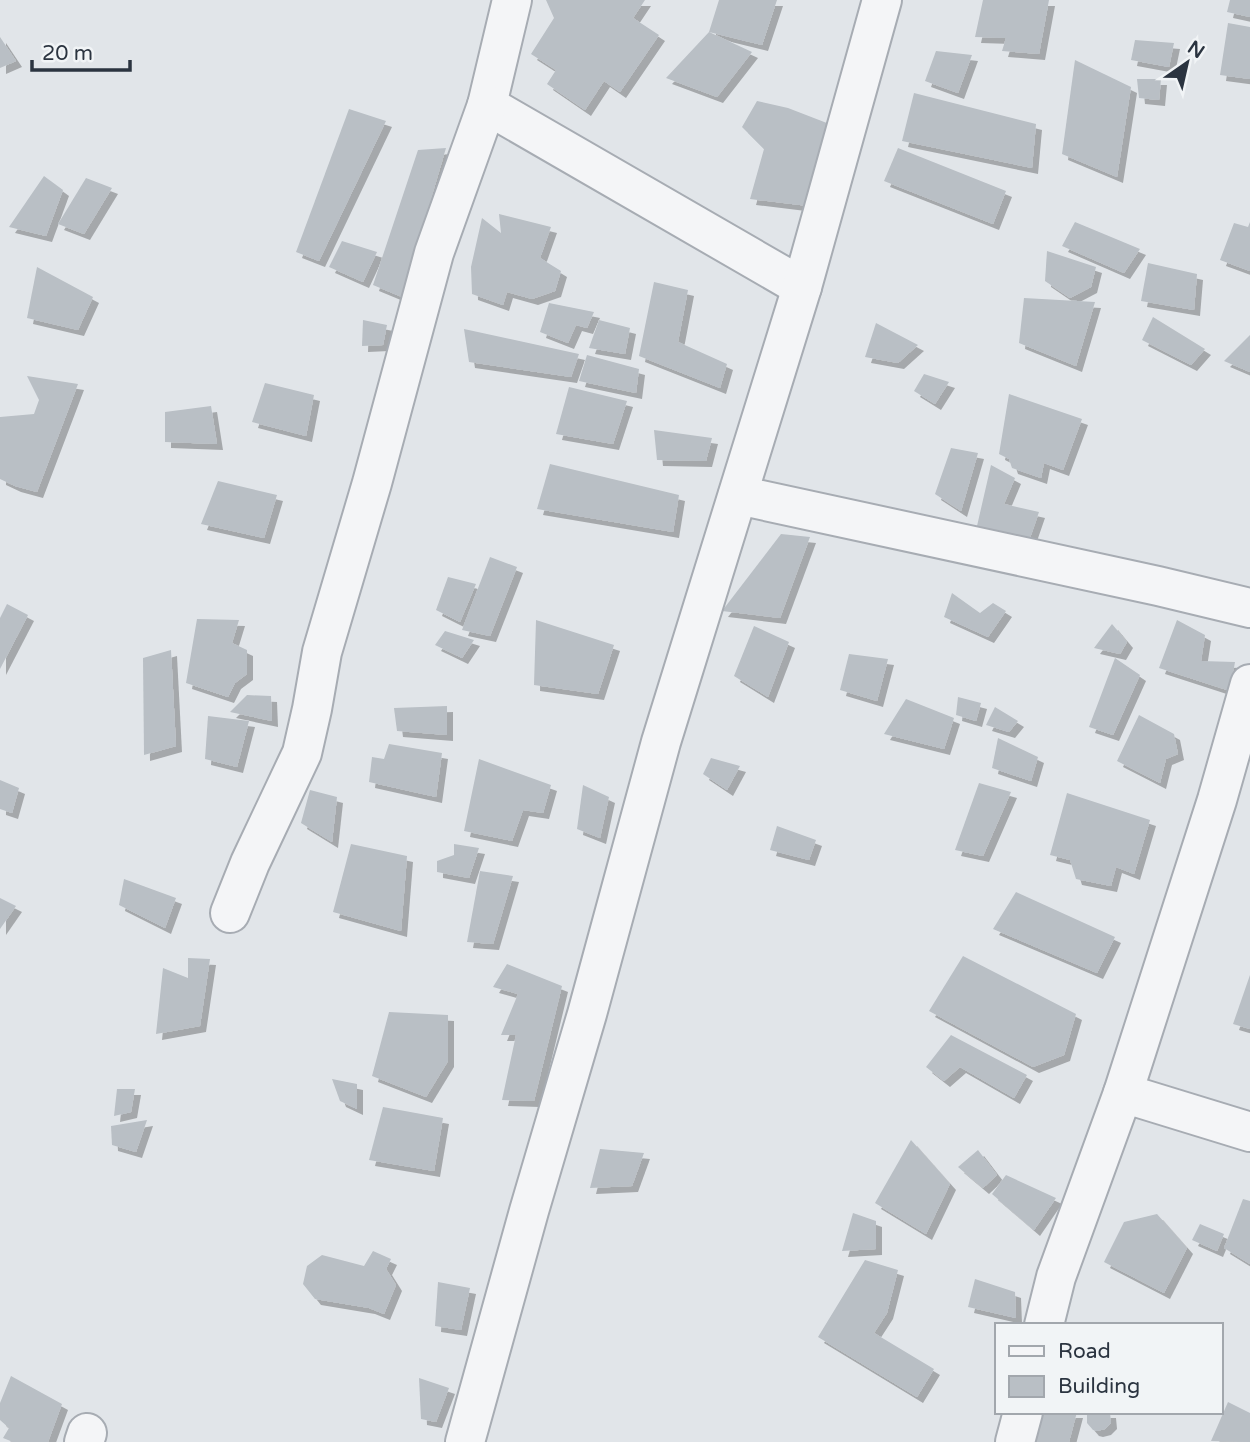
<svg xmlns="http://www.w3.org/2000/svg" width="1250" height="1442" font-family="'Varela Round',sans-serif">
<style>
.building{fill:#b9bfc5;filter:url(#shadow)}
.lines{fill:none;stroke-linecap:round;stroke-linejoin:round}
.minor-casing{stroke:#a7acb3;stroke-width:42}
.tertiary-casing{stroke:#a7acb3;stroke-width:42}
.minor{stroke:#f4f5f7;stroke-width:38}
.tertiary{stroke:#f4f5f7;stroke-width:38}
</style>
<defs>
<filter id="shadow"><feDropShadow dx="6" dy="6" stdDeviation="0" flood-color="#0004"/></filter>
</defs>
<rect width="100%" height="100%" fill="#e1e5e9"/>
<g class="building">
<path d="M546 0H645L633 18 659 35 620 92 604 81 585 110 547 84 556 70 531 54 554 18Z"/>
<path d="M719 0H777L762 45 709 32 752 52 717 97 666 78 709 32Z"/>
<path d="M983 0H1049L1039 54 1002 51 1006 38 975 37Z"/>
<path d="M1230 0H1250V17L1227 12Z"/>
<path d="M1228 23 1250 27V79L1220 75Z"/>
<path d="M0 37 16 61 0 68Z"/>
<path d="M1135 40 1174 43 1169 67 1131 60Z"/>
<path d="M936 51 972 55 958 93 925 81Z"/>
<path d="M1075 60 1131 87 1117 177 1062 154Z"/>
<path d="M1137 79H1161L1159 100 1139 98Z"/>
<path d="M914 93 1036 124 1032 168 902 141Z"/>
<path d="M757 101 788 108 832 125 808 206 750 199 764 149 742 127Z"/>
<path d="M349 109 386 121 319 261 296 252Z"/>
<path d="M446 148 402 297 373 285 418 150Z"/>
<path d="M898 148 1006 191 993 224 884 181Z"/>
<path d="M44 176 63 190 46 236 9 227Z"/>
<path d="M86 178 112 188 84 234 58 224Z"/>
<path d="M499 214 551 227 540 258 561 271 555 291 532 299 507 292 503 305 472 294 471 267 482 218 501 233Z"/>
<path d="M1075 222 1140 249 1124 273 1062 246Z"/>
<path d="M1250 222V271L1220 260 1234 223 1248 227Z"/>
<path d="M342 241 377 252 363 282 329 267Z"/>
<path d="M1047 251 1096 267 1091 287 1070 298 1045 281Z"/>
<path d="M1148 263 1197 274 1194 310 1141 301Z"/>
<path d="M37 267 93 297 78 330 27 318Z"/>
<path d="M654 282 688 290 678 342 727 364 720 388 639 356Z"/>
<path d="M1024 298 1095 302 1076 366 1019 343Z"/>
<path d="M549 303 594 312 587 328 576 325 568 343 540 332Z"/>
<path d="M1153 317 1205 349 1191 365 1142 340Z"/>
<path d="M363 320 387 325 383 345 362 346Z"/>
<path d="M599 320 630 328 625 354 589 348Z"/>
<path d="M876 323 918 345 898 363 865 357Z"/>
<path d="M464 329 579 354 571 377 469 362Z"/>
<path d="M1250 335V372L1224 361Z"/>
<path d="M587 355 639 369 636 393 579 381Z"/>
<path d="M924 374 949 382 935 404 914 391Z"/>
<path d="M27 376 78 384 37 492 15 486 0 479V417L34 414 39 400Z"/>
<path d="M265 383 314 395 306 436 252 422Z"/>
<path d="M569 387 627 401 613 444 556 434Z"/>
<path d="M1009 394 1082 419 1063 470 1044 463 1041 478 1012 468 1009 459 999 454Z"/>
<path d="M211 406 217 444 165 442V412Z"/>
<path d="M654 430 712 438 706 461 657 460Z"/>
<path d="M951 448 978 453 961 511 935 494Z"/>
<path d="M550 464 679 495 673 532 537 509Z"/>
<path d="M991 465 1015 478 1004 504 1039 512 1030 538 977 526Z"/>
<path d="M218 481 277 495 264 538 201 524Z"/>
<path d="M781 534 810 537 780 618 722 611Z"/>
<path d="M490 557 517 567 490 636 462 630Z"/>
<path d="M448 577 476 584 460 622 436 610Z"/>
<path d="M952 593 980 613 993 603 1006 611 988 637 944 617Z"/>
<path d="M7 604 28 615 0 669V618Z"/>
<path d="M197 619 239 620 232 643 247 650V674L235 683 228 697 186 683Z"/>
<path d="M536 620 614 645 598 694 534 685Z"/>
<path d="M1177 620 1205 635 1201 661 1235 662 1230 691 1159 668Z"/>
<path d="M1112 624 1127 642 1120 654 1094 648Z"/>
<path d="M754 626 789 642 768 697 734 676Z"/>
<path d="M445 631 474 640 462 658 435 645Z"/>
<path d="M171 650 176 746 144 755 143 658Z"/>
<path d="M849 654 888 659 877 701 840 690Z"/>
<path d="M1115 658 1140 675 1113 735 1089 727Z"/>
<path d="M247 695 271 696 272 721 230 712Z"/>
<path d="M958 697 981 703 976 721 956 715Z"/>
<path d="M906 699 954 718 944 749 884 734Z"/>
<path d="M447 706V735L397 731 394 708Z"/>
<path d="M995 707 1018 721 1009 732 986 725Z"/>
<path d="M1139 715 1174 734 1178 754 1166 759 1160 783 1117 761Z"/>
<path d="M208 716 249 721 237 767 205 759Z"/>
<path d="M998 738 1038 757 1031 781 992 768Z"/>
<path d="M389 744 442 753 436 797 369 782 372 757 384 759Z"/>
<path d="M711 758 740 766 727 790 703 774Z"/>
<path d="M479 759 551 785 543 813 523 810 512 841 464 831Z"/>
<path d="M0 780 19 788 12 813 0 809Z"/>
<path d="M979 783 1011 792 983 856 955 850Z"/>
<path d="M583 785 609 797 600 838 577 829Z"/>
<path d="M310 790 337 797 332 842 301 823Z"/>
<path d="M1067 793 1150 820 1134 874 1116 867 1111 886 1076 879 1070 860 1050 855Z"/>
<path d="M777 826 816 840 809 860 770 850Z"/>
<path d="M351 844 407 856 401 931 333 912Z"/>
<path d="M454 844 479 848 469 878 437 872V861L454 855Z"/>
<path d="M480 871 513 876 493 944 467 942Z"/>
<path d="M124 879 176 898 165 928 119 905Z"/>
<path d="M1016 892 1115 937 1097 973 993 929Z"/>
<path d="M0 898 16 906 0 929Z"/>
<path d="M963 956 1076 1014 1064 1055 1033 1067 929 1011Z"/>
<path d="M188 958 210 959 200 1026 156 1034 163 968 188 978Z"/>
<path d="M507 964 562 986 534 1101 502 1100 516 1035H501L518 994 493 987Z"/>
<path d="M1250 975V1029L1233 1024Z"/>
<path d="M389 1012 448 1015V1061L426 1097 372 1076Z"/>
<path d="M951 1035 1027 1075 1014 1098 960 1067 944 1081 926 1067Z"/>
<path d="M332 1079 357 1084V1109L340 1101Z"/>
<path d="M117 1089H135L131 1112 114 1116Z"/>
<path d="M383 1107 443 1118 434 1171 369 1160Z"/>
<path d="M147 1120 136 1152 112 1145 111 1126Z"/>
<path d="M911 1140 950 1184 926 1234 875 1203Z"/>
<path d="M600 1149 644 1153 632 1186 590 1188Z"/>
<path d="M978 1150 997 1175 983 1188 958 1167Z"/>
<path d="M1006 1175 1056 1198 1034 1230 992 1194Z"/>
<path d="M1243 1199 1250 1201V1264L1224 1248Z"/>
<path d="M853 1213 876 1221V1249L842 1251Z"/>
<path d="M1157 1214 1187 1248 1164 1293 1104 1262 1124 1222Z"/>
<path d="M1200 1224 1224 1234 1217 1251 1192 1240Z"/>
<path d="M373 1251 391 1259 386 1269 396 1285 384 1314 369 1308 315 1299 303 1284 307 1266 322 1255 364 1266Z"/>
<path d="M865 1260 898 1270 887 1313 874 1333 934 1369 917 1397 818 1337Z"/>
<path d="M975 1279 1015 1292 1016 1318 968 1307Z"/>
<path d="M438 1282 470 1288 461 1330 435 1326Z"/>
<path d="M11 1376 62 1404 48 1442H13L3 1438 9 1428 0 1420V1403Z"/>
<path d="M419 1378 449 1388 436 1422 421 1419Z"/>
<path d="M1228 1402 1250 1413V1442L1211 1441Z"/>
<path d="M1043 1412H1077L1069 1442H1030Z"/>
<path d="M1087 1412H1110L1111 1423 1105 1429 1097 1431 1093 1430 1087 1423Z"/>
</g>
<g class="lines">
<defs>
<g id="minor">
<path d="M512 0 487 105 802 287"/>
<path d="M738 495 1158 586 1250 608"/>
<path d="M230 913 250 863 302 753 312 709 322 652 372 483 434 253 487 105"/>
<path d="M1123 1093 1250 1132"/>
<path d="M1044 1325 1056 1277 1123 1093 1217 800 1250 684"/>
<path d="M84 1442 87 1433"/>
<path d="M1015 1442 1023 1412"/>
</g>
<path id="tertiary" d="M465 1442 529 1211 587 1014 661 742 802 287 882 0"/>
</defs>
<use href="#minor" class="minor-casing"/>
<use href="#tertiary" class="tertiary-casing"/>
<use href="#minor" class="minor"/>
<use href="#tertiary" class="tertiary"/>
</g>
<rect x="995" y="1323" width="228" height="91" fill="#f1f4f6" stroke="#a2a7ad" stroke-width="2"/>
<rect x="1009" y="1346" width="35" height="10" fill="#f4f5f7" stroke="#a2a7ad" stroke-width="2"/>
<text x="1058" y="1358" font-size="21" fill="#2b3440">Road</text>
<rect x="1009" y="1376" width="35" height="21" fill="#b9bfc5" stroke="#a2a7ad" stroke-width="2"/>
<text x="1058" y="1393" font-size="21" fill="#2b3440">Building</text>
<g transform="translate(1187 63) rotate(34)" stroke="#f1f4f6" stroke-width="5" paint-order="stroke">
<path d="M0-5L12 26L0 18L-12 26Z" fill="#2b3440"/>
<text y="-10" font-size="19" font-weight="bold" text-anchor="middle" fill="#2b3440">N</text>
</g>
<path d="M32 60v10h98v-10" fill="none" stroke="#2b3440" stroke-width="3.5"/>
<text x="42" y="60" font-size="21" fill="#2b3440" stroke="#f1f4f6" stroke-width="5" paint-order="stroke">20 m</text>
</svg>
